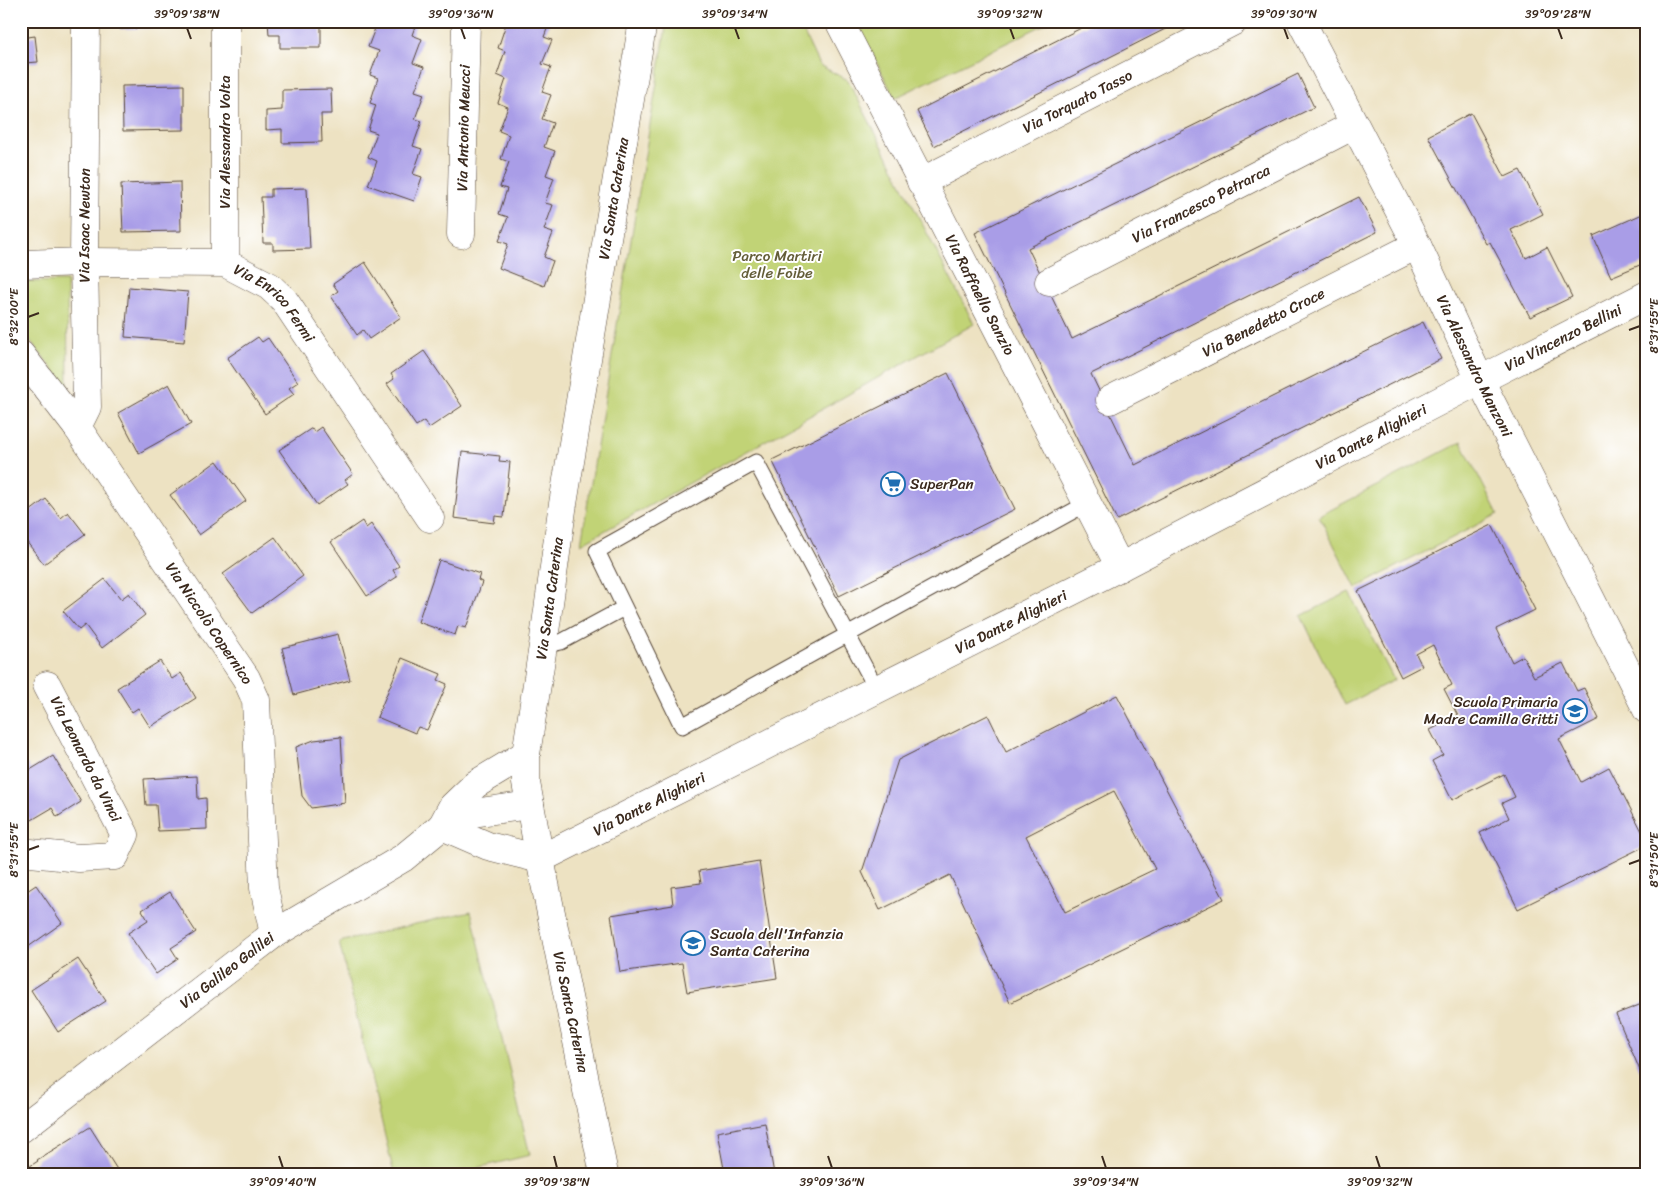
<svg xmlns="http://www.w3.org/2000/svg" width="1668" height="1195" font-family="Sriracha,sans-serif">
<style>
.green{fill:#c1d376;stroke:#7e7e4a}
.building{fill:#a99de7;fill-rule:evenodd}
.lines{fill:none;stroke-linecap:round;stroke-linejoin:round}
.lane-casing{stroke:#564637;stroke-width:17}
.street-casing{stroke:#564637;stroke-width:29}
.secondary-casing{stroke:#564637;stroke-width:29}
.lane{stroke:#fff;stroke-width:15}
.street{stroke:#fff;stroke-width:28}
.secondary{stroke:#fff;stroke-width:28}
.ticks{fill:none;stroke:#3b2a1e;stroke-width:2}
.labels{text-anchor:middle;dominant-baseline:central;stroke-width:4;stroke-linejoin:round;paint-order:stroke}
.street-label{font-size:15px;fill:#3b2a1e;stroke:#fff}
.park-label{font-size:15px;fill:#635d38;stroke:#fff}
.poi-label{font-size:15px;fill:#3b2a1e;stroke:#fff;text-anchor:start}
.neatline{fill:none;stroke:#3b2a1e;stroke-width:2}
.ticks-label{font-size:12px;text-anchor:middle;fill:#3b2a1e}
</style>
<rect width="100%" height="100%" fill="#fff"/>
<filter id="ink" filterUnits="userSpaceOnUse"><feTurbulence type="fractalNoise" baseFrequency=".02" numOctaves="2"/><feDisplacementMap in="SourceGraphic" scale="10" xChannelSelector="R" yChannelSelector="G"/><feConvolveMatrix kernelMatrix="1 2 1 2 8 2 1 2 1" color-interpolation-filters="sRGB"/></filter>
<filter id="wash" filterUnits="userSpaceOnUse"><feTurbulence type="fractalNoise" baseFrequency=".0096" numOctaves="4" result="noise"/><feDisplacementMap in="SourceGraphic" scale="20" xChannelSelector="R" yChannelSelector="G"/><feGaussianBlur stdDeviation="1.12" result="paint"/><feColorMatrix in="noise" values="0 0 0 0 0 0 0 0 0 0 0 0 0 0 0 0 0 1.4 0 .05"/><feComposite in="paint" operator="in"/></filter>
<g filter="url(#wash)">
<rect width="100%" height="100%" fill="#ede2c2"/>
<g class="green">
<path d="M667 21H798L819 65 848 80 974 324 581 544Z"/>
<path d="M859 21H1051L895 98 856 22Z"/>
<path d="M67 281 68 388 21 329V282Z"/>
<path d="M1461 442 1498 514 1356 588 1319 516Z"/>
<path d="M1349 592 1394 680 1345 705 1301 616Z"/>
<path d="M471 911 530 1155 452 1174H394L339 942Z"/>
</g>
<g id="blocks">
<g class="building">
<path d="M120 21H185V27L120 29Z"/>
<path d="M268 21H321V48H280V35H269Z"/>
<path d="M373 21H417L412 35 422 39 413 63 424 67 415 91 424 94 415 119 422 121 413 146 422 149 413 174 422 177 414 201 368 185 377 161 368 157 377 133 368 130 376 105 370 103 378 78 370 75 379 51 368 47 377 23Z"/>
<path d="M499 21H550L544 37 552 40 542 64 551 67 542 92 551 95 542 119 553 123 544 147 555 151 546 175 554 178 545 203 553 205 544 230 553 233 544 257 553 261 544 286 499 268 508 244 499 241 508 217 499 214 507 189 500 187 509 162 501 159 509 135 499 131 508 107 498 103 506 79 497 75 505 51 498 48 506 24Z"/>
<path d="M1095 21H1181L934 146 917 111Z"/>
<path d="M35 36 38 62 24 63 27 88H21V38Z"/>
<path d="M1298 74 1314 107 1028 248 1072 339 1359 197 1377 232 1091 374 1135 465 1423 322 1441 359 1117 520 975 233Z"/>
<path d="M184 85V130L123 131 122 86Z"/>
<path d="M331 89 332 114H321L322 142 282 143V129L266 130V111L282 110V90Z"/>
<path d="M1471 113 1505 177 1520 170 1543 214 1511 230 1526 258 1547 247 1572 297 1530 317 1490 242 1486 244 1428 136Z"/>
<path d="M180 182 181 231 123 232 121 184Z"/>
<path d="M307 188 310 249 273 250V243H263L261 197H271V189Z"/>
<path d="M1647 212V262L1611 277 1593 236Z"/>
<path d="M365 262 401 317 369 339 363 330 357 335 331 296 338 291 333 284Z"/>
<path d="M129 287 188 292 184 342 125 337Z"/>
<path d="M258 337 262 342 268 338 298 382 289 388 294 394 265 414 227 358Z"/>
<path d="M424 351 462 406 429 428 424 421 416 426 387 384 394 379 391 374Z"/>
<path d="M948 373 1015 509 839 596 772 460Z"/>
<path d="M169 384 191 424 139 453 118 413Z"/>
<path d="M321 427 353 474 345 480 348 484 317 505 279 450 312 428 314 432Z"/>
<path d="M462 452 500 456 499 461 510 462 504 517 495 516 494 523 454 518Z"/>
<path d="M217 461 246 501 199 535 170 495Z"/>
<path d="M46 499 61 518 68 512 85 534 44 564 26 541 21 544V518Z"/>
<path d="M362 521 366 528 371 524 399 566 393 570 397 577 367 596 331 542Z"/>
<path d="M1492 525 1535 610 1496 629 1512 662 1523 656 1534 677 1563 663 1577 691 1584 688 1599 719 1559 739 1581 782 1609 767 1647 841V845L1518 909 1480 833 1509 818 1502 803 1515 797 1504 774 1452 800 1432 761 1443 755 1430 730 1458 716 1444 689 1452 685 1433 645 1416 654 1422 666 1401 677 1358 591Z"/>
<path d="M275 537 303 576 252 613 223 574Z"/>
<path d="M439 560 480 574 478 580 482 582 466 628 458 626 455 635 418 622Z"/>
<path d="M105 579 121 599 129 593 145 615 102 648 85 625 79 630 63 611Z"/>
<path d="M338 634 350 680 294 695 282 648Z"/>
<path d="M402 658 441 674 438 680 447 684 427 730 418 727 415 733 377 717Z"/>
<path d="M160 661 172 679 181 673 196 698 150 727 138 708 132 712 117 688Z"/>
<path d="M1117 695 1224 899 1010 1003 950 875 880 910 862 872 898 760 988 715 1006 752ZM1114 791 1155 869 1065 912 1026 836Z"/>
<path d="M341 737 345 803 311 808 302 796 296 747 314 740Z"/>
<path d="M53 756 81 802 57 817 52 808 30 821 21 806V767L27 764 30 770Z"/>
<path d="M197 776 198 799 206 798 207 829 158 831 156 805H146L144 779Z"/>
<path d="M759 861 777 978 687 992 682 963 620 972 611 915 673 905 671 887 701 883 699 871Z"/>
<path d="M36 885 62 923 21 952V895Z"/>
<path d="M170 892 196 932 171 948 178 959 156 974 128 933 148 920 142 910Z"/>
<path d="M78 959 106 1001 58 1032 31 990Z"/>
<path d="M1647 1002V1087L1616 1014Z"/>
<path d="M765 1123 774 1174H725L717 1132Z"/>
<path d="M90 1127 118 1171 114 1174H21V1172L38 1161 37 1160Z"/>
</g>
</g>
</g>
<g filter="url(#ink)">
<use href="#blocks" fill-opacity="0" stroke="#564637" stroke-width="1"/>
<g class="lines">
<defs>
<g id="lane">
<path d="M543 646 561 642 624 608"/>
<path d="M877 690 756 462 597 551 682 726 832 643 847 635 1075 510 1087 503"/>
</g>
<g id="street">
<path d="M225 21V263"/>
<path id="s1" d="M839 21 1120 567"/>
<path id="s2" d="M921 182 1234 21"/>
<path id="s3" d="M461 234 466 21"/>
<path id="s4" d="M21 264 84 262 225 263 269 286 284 300 430 518"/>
<path id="s5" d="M1049 282 1354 125"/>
<path id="s6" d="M21 355 77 427 246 678 256 700 264 888 274 934"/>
<path id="s7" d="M1110 400 1417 245"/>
<path id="s8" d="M77 427 87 407 84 262 86 21"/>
<path id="s9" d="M442 826 488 846 540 859 1120 567 1480 380 1647 295"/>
<path d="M442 826 452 807 476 784 526 754"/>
<path d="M21 852 79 858 115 856 125 835 47 685"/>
<path id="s10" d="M21 1129 274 934 403 858 442 826 473 813 530 805"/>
</g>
<g id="secondary">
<path id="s11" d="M1301 21 1417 245 1480 380 1647 710"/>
<path id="s12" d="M604 1174 540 859 526 783V754L543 646 562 510 643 21"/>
</g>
</defs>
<use href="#lane" class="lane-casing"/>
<use href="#street" class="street-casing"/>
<use href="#secondary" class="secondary-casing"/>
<use href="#lane" class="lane"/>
<use href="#street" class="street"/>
<use href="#secondary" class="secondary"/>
</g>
</g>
<path class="ticks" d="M187 28 191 39M461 28 465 39M735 28 739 39M1010 28 1014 39M1284 28 1288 39M1558 28 1562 39M28 317 39 313M1629 330 1640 326M28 850 39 846M1629 864 1640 860M279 1156 283 1168M554 1156 557 1168M828 1156 832 1168M1102 1156 1106 1168M1376 1156 1380 1168"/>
<defs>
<symbol id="supermarket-ring" viewBox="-11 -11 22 22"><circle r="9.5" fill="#fff" stroke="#1f6fb2" stroke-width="1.5"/><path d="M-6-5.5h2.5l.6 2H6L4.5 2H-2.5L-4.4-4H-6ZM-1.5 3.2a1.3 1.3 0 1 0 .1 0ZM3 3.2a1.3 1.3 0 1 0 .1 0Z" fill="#1f6fb2"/></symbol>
<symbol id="school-ring" viewBox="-11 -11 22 22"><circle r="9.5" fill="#fff" stroke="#1f6fb2" stroke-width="1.5"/><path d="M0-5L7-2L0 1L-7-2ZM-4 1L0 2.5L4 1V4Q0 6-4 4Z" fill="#1f6fb2"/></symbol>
</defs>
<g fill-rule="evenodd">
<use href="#supermarket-ring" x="879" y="470" width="28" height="28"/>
<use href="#school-ring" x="1561" y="697" width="28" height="28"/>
<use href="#school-ring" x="679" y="929" width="28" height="28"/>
</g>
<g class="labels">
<g class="street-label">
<text stroke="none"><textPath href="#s2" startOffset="176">Via Torquato Tasso</textPath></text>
<text stroke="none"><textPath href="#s3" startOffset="106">Via Antonio Meucci</textPath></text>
<text transform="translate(225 142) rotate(-90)">Via Alessandro Volta</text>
<text stroke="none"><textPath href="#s12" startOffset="990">Via Santa Caterina</textPath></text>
<text stroke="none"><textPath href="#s5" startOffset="171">Via Francesco Petrarca</textPath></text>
<text stroke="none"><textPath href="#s8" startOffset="204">Via Isaac Newton</textPath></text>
<text stroke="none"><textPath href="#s1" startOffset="308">Via Raffaello Sanzio</textPath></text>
<text stroke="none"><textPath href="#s4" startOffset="269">Via Enrico Fermi</textPath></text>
<text stroke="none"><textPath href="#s7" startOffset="172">Via Benedetto Croce</textPath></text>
<text stroke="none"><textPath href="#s9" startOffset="1252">Via Vincenzo Bellini</textPath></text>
<text stroke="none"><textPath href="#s11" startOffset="386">Via Alessandro Manzoni</textPath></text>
<text stroke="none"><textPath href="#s9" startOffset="1036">Via Dante Alighieri</textPath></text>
<text stroke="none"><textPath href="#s12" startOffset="585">Via Santa Caterina</textPath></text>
<text stroke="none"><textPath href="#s9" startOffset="631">Via Dante Alighieri</textPath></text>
<text stroke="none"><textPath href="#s6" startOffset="328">Via Niccolò Copernico</textPath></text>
<text transform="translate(86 759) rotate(63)">Via Leonardo da Vinci</text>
<text stroke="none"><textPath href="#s9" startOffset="226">Via Dante Alighieri</textPath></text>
<text stroke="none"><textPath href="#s10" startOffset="260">Via Galileo Galilei</textPath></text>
<text transform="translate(571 1012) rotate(78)">Via Santa Caterina</text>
</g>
<g class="park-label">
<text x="777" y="256">Parco Martiri<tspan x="777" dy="17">delle Foibe</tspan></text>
</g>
<g class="poi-label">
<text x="910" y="484">SuperPan</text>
<text x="1558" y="702" text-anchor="end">Scuola Primaria<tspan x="1558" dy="17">Madre Camilla Gritti</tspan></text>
<text x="710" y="934">Scuola dell'Infanzia<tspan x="710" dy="17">Santa Caterina</tspan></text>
</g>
</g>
<rect width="1668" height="1195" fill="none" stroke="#fff" stroke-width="55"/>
<rect x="28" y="28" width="1612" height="1140" class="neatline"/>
<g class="ticks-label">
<text x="187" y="18">39°09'38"N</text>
<text x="461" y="18">39°09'36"N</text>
<text x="735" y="18">39°09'34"N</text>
<text x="1010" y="18">39°09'32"N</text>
<text x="1284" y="18">39°09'30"N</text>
<text x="1558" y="18">39°09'28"N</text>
<text transform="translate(14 317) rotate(-90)" y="4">8°32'00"E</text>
<text transform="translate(1654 326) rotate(-90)" y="4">8°31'55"E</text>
<text transform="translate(14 850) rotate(-90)" y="4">8°31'55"E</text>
<text transform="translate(1654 860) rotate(-90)" y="4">8°31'50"E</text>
<text x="283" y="1186">39°09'40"N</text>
<text x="557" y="1186">39°09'38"N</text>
<text x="832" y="1186">39°09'36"N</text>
<text x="1106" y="1186">39°09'34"N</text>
<text x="1380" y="1186">39°09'32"N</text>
</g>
</svg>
